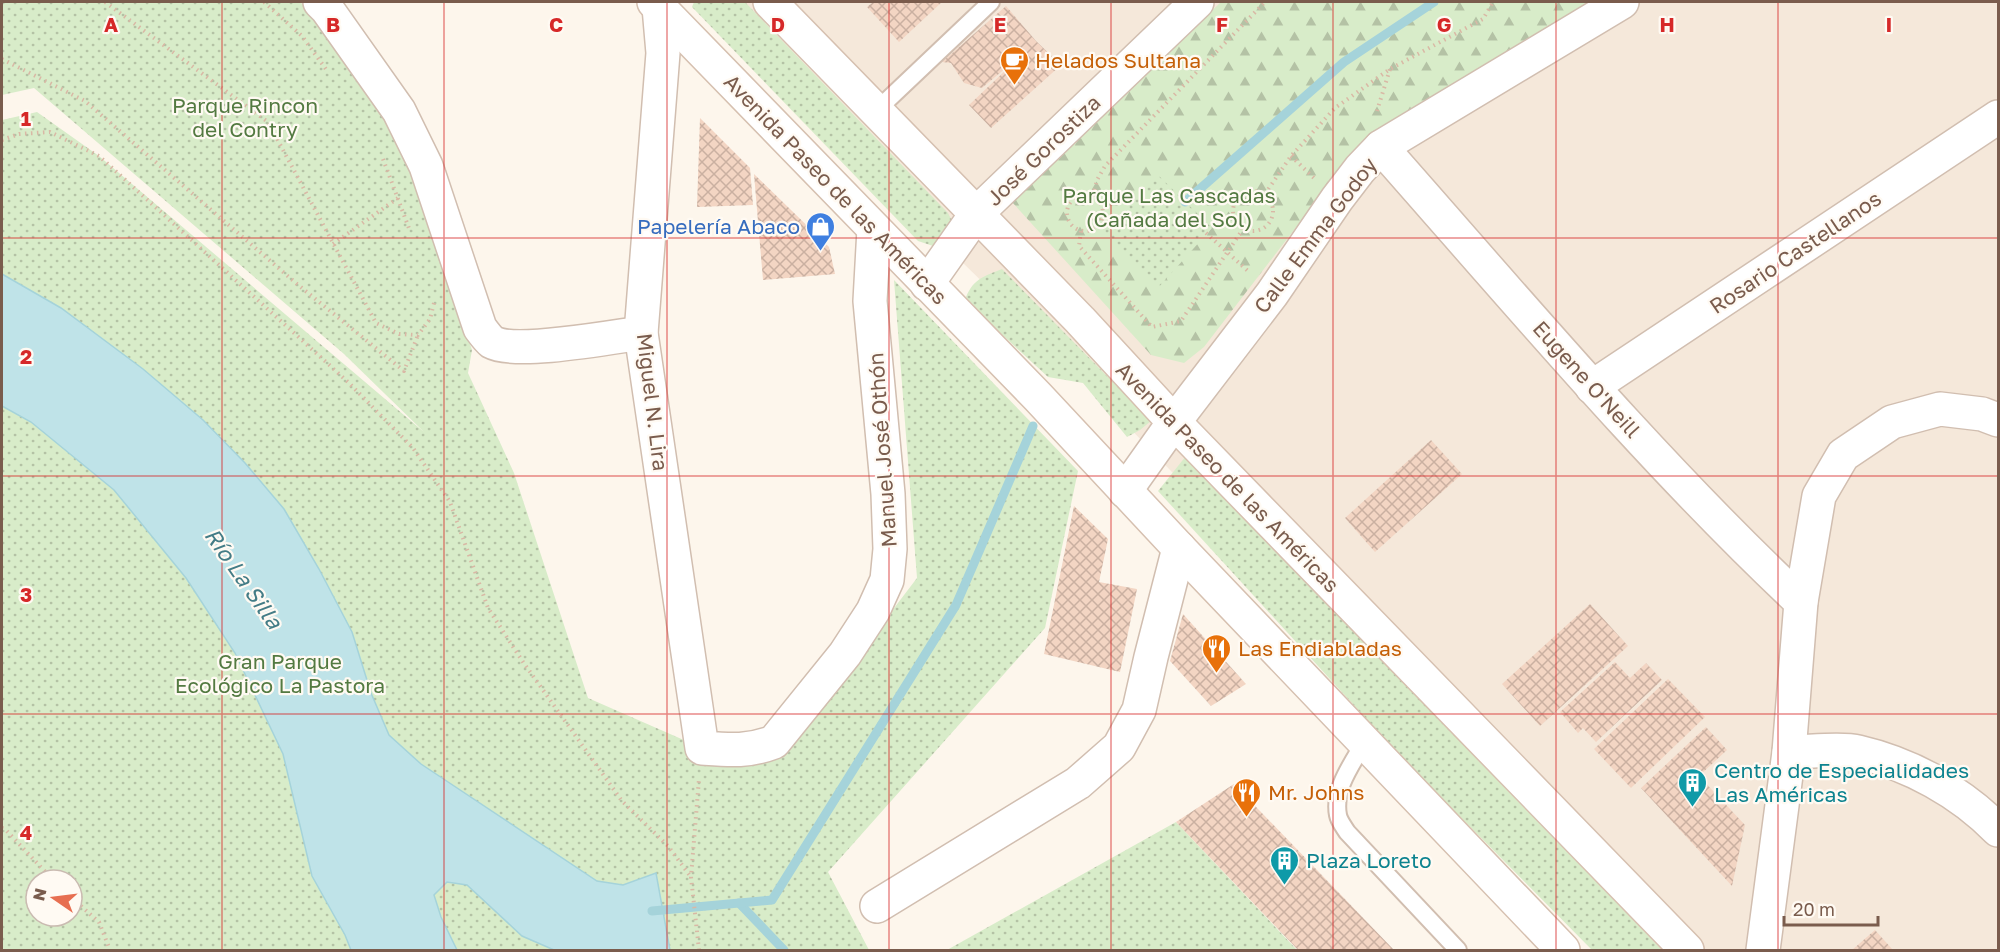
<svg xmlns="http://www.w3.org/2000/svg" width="2000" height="952" font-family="'Golos Text',sans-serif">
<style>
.residential{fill:#f5e8da}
.forest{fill:url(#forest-firs)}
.park{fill:url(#park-dots);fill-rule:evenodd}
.water{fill:#bfe3e8;stroke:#a5d3da;stroke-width:1.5}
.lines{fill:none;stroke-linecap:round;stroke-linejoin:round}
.stream{stroke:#a5d3da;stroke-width:9}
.building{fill:url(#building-cross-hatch)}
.lane-casing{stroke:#d1beb0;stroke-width:20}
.street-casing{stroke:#d1beb0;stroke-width:36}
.secondary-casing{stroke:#d6c0b0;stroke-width:36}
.path{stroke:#d9b8a5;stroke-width:4;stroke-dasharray:1.5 4.5;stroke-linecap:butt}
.lane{stroke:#fff;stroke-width:16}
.street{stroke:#fff;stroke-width:33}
.secondary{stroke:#fff;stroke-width:33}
.grid{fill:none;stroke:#d62828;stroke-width:1.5;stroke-opacity:0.55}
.labels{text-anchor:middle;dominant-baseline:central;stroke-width:4.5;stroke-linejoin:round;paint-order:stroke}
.food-label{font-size:21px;fill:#c56008;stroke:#fffaf3;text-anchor:start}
.park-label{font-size:21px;fill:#537a41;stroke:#fffaf3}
.street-label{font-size:21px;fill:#7a5c4d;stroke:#fffaf3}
.shop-label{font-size:21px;fill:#366cbe;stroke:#fffaf3;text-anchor:end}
.culture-label{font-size:21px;fill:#0d838f;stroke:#fffaf3;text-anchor:start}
.water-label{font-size:22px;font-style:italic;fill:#437c86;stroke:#fffaf3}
.grid-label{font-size:20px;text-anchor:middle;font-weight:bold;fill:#d62828;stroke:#fffaf3;stroke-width:4.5;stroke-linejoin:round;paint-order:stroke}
</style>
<defs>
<pattern id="forest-firs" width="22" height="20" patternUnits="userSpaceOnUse" patternTransform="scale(1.5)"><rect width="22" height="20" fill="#d8ecc9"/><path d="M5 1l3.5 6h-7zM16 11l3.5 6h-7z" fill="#b4c2a5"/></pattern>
<pattern id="park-dots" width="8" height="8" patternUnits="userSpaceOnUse" patternTransform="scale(1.5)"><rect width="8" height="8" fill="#d8ecc9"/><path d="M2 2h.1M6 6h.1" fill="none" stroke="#b4c2a5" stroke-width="1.8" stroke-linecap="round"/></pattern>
<pattern id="building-cross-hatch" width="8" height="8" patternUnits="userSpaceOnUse" patternTransform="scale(1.5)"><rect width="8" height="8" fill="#f3d5c3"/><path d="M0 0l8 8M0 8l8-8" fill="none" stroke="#cab0a1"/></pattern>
</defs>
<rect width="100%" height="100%" fill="#fdf6ec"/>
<path class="residential" d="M696 2H1998V950H1632L1094 391Z"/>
<path class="forest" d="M1221 2H1599L1357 148 1204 347 1184 363 1151 355 1012 202Z"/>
<g class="park">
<path d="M2 2H300L310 11 400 133 472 350 468 373 514 473 588 698 702 748 792 742 917 578 894 280 1078 471 1045 628 828 872 869 950H2V120L37 112 99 156 424 432 344 354 34 88 2 95ZM36 880H72V916H36Z"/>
<path d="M694 2H745L948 213 952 221 933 246 918 241 692 7Z"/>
<path d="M1156 173 1212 228 1157 289 1102 233Z"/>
<path d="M1002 269 1151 421 1140 430 1127 437 1083 383 1048 377 972 307 966 297C974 278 985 276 1002 269Z"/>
<path d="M1186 456 1662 950H1592L1403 759 1158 491Z"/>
<path d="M1176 822 1297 950H947Z"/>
</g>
<path class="water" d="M2 274 61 308 143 369 203 420 245 463 284 509 319 569 352 632 371 693 389 735 421 764 597 881 623 885 656 873 670 950H554L522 936 467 885 447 882 434 895 441 917 457 950H351L345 935 312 876 283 754 235 653 186 578 114 490 31 422 2 406Z"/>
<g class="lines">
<g class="stream">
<path d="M1185 202 1344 62 1434 2"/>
<path d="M739 903 784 950"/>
<path d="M652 911 772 900 956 605 1033 426"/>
</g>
</g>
<g class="building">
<path d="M873 2H942L899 42 867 7Z"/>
<path d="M1006 6 1036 41 1061 65 991 128 969 105 1026 51 982 88 964 83 951 63 942 62Z"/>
<path d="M700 118 750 168 753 205 697 207Z"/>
<path d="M754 174 829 247 835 274 763 280Z"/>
<path d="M1431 440 1462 474 1375 552 1345 518Z"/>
<path d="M1074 506 1108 539 1099 582 1137 589 1120 672 1044 654Z"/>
<path d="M1590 604 1628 646 1540 726 1502 684Z"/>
<path d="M1183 614 1246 684 1211 706 1170 661Z"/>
<path d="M1615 662 1630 678 1646 663 1662 680 1596 742 1583 728 1578 733 1560 712Z"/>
<path d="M1668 679 1705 717 1631 788 1594 749Z"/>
<path d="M1706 727 1727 750 1699 776 1745 825 1732 886 1641 788Z"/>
<path d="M1234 784 1394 950H1298L1176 822Z"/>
<path d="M1875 930 1893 950H1852Z"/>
</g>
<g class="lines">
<defs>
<g id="lane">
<path d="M877 110 991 2"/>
<path d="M1364 743C1352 764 1333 789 1338 815 1339 821 1344 827 1347 832L1458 950"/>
</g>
<g id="street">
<path d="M320 2 327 9 399 111 426 166 480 328C483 332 488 339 492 342 515 355 612 337 641 333"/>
<path d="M659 7 663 53 641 333 702 748C729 750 748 752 774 742L845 654 873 611 887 580 890 549 888 494 870 301 874 229"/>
<path d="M1381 147C1518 302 1651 461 1801 602"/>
<path d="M927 284 977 213 1197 2"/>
<path d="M1592 387 1998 117"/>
<path d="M1125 491 1174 422 1272 294 1337 199 1360 169 1381 147 1622 2"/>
<path d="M1789 752C1807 752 1842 748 1858 752 1910 764 1961 792 1998 830"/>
<path d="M877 906 1078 783 1119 747 1139 710 1151 657 1179 548"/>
<path d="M1763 950 1789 752 1801 602 1819 496 1843 455 1892 422 1940 409 1982 414 1998 420"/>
</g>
<g id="secondary">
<path d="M654 2 1038 397 1179 548 1563 950"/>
<path d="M770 2 1080 320 1174 422 1687 950"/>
</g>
</defs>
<use href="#lane" class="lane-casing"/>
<use href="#street" class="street-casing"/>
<use href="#secondary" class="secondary-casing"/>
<g class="path">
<path d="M105 2 268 122 376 323 399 334 418 335 430 319 435 299"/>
<path d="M264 2 302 36 328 72"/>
<path d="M2 59 85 101 297 284 404 371 418 335"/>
<path d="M1377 111 1390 69"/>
<path d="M2 140 19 134 50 132 99 156 348 382 413 448 450 502 488 608 523 662 622 801 668 846 691 877"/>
<path d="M1291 156 1314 178"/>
<path d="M383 159 410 231"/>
<circle cx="1253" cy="211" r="20"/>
<path d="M1265 194 1291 156 1335 108 1390 69 1483 19 1493 2"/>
<circle cx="1085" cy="213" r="18"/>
<path d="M1093 196 1097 180 1105 166 1265 2"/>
<path d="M1081 231 1079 246 1152 327 1181 321 1243 229"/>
<path d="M1206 233 1248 271"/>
<path d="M333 244 398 198"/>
<path d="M2 828 5 829 53 880"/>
<path d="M72 898 99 922 110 950"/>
<path d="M699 950 691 877 699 779"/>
</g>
<use href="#lane" class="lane"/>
<use href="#street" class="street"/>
<use href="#secondary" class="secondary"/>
</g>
<path class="grid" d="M222 2V950M444 2V950M667 2V950M889 2V950M1111 2V950M1333 2V950M1556 2V950M1778 2V950M2 238H1998M2 476H1998M2 714H1998"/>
<defs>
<symbol id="cafe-pin" viewBox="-11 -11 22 30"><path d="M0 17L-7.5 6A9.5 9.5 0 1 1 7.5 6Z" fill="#e8710a" stroke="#fffaf3"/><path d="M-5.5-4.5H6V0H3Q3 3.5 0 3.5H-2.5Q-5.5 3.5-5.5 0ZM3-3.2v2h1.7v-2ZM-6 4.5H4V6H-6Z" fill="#fff"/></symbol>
<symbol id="shop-pin" viewBox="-11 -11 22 30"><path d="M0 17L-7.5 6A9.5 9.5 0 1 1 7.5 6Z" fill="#3f7fe0" stroke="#fffaf3"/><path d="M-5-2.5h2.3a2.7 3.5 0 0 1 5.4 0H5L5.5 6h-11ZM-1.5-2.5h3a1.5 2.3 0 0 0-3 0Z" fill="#fff"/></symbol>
<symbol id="restaurant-pin" viewBox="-11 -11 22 30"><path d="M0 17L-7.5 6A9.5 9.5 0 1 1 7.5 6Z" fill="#e8710a" stroke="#fffaf3"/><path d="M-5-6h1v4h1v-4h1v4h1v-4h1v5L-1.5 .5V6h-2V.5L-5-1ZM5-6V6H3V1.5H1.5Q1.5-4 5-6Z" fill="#fff"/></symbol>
<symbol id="building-pin" viewBox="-11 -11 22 30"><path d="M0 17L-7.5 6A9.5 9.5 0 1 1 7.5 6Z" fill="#0f9aa8" stroke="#fffaf3"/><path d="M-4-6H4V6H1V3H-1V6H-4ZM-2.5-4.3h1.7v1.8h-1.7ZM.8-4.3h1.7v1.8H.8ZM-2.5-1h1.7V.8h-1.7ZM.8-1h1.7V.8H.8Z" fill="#fff"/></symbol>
</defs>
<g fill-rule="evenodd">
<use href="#cafe-pin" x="998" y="44" width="33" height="45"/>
<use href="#shop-pin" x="804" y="210" width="33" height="45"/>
<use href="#restaurant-pin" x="1200" y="632" width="33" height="45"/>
<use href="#building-pin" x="1676" y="766" width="33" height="45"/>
<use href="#restaurant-pin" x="1230" y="776" width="33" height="45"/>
<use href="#building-pin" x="1268" y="844" width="33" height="45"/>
</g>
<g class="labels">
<g class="food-label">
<text x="1035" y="60">Helados Sultana</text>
<text x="1238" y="648">Las Endiabladas</text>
<text x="1268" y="792">Mr. Johns</text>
</g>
<g class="park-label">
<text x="245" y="105">Parque Rincon<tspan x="245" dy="24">del Contry</tspan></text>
<text x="1169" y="195">Parque Las Cascadas<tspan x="1169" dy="24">(Cañada del Sol)</tspan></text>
<text x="280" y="661">Gran Parque<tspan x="280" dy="24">Ecológico La Pastora</tspan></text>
</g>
<g class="street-label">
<text transform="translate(1043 150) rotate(-44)">José Gorostiza</text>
<text transform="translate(836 189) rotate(46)">Avenida Paseo de las Américas</text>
<text transform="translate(1315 235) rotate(-53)">Calle Emma Godoy</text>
<text transform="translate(1795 252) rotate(-34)">Rosario Castellanos</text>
<text transform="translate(1587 379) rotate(48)">Eugene O'Neill</text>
<text transform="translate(653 402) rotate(83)">Miguel N. Lira</text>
<text transform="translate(882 450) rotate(-94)">Manuel José Othón</text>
<text transform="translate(1228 477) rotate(46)">Avenida Paseo de las Américas</text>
</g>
<g class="shop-label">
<text x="800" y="226">Papelería Abaco</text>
</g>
<g class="culture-label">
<text x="1714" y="770">Centro de Especialidades<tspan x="1714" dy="24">Las Américas</tspan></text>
<text x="1306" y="860">Plaza Loreto</text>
</g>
<g class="water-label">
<text transform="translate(244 578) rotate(55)">Río La Silla</text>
</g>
</g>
<g class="grid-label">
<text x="111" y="32">A</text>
<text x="333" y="32">B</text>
<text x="556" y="32">C</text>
<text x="778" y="32">D</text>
<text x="1000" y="32">E</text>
<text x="1222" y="32">F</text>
<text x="1444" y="32">G</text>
<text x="1667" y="32">H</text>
<text x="1889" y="32">I</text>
<text x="26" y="126">1</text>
<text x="26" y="364">2</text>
<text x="26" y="602">3</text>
<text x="26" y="840">4</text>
</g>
<rect width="2000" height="952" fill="none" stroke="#7a5c4d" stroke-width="6"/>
<g transform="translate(54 898) rotate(284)"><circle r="28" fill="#fffaf3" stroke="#cabbb1" stroke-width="1.5"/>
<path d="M0-4.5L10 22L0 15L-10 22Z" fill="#e76f51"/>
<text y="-9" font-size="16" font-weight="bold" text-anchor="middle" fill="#7a5c4d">N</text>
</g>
<path d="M1784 916v9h94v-9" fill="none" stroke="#7a5c4d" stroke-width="3"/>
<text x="1793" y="916" font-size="18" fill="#7a5c4d" stroke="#fffaf3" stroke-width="4.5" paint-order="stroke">20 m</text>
</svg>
